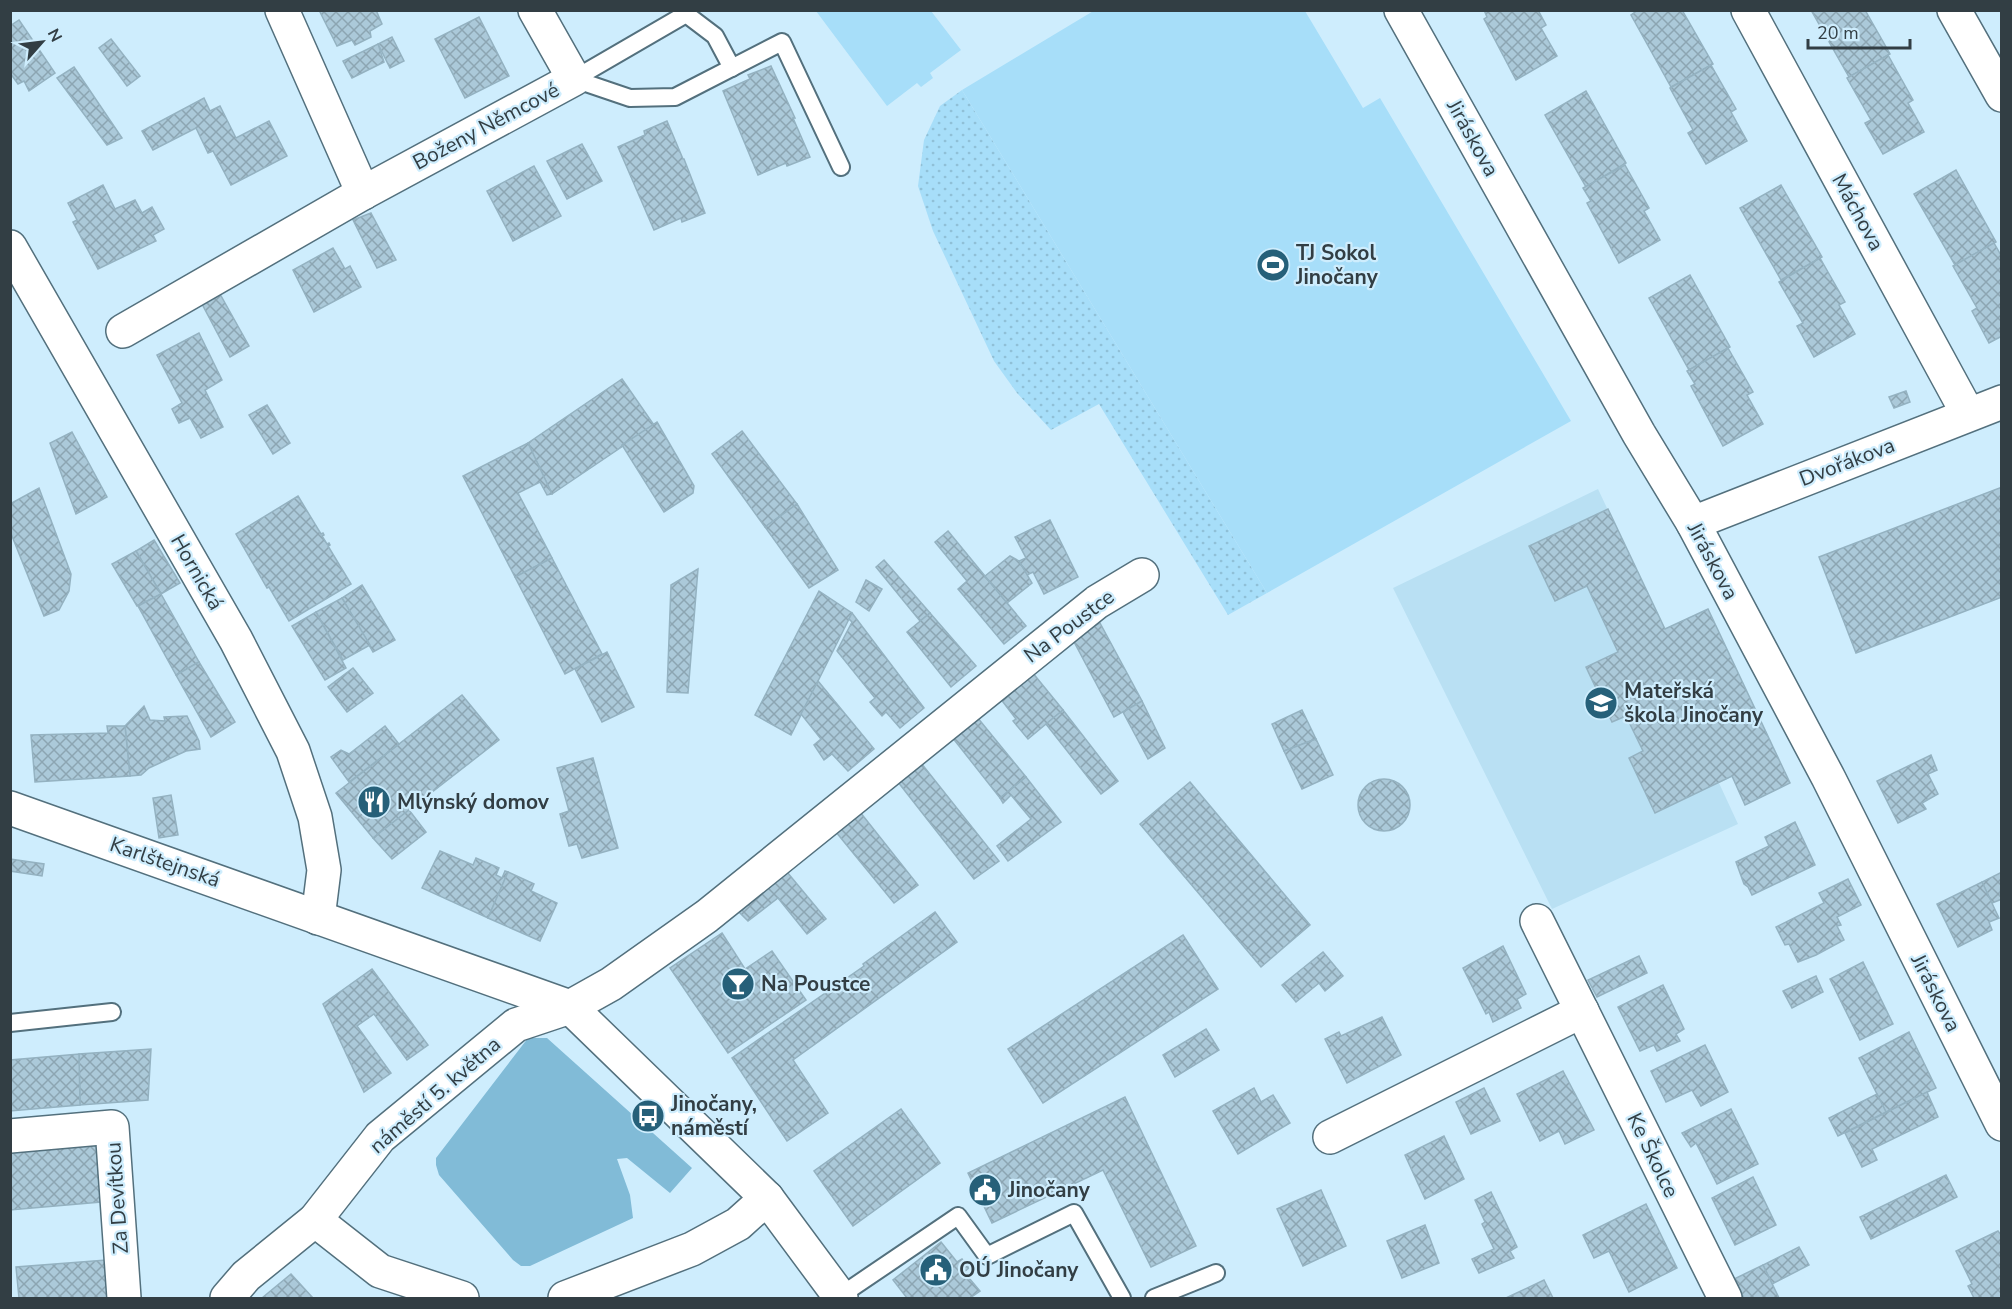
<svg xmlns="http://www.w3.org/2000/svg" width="2012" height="1309" font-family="'Nunito Sans',sans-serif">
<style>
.built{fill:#b9e0f3}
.grass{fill:url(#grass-dots)}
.pitch{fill:#a7def9}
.water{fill:#81bbd7}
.building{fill:url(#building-cross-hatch);stroke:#94b2c1;stroke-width:1.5}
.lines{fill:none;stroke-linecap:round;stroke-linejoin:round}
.lane-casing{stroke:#53707d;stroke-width:20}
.street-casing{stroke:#53707d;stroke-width:36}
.secondary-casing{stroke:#53707d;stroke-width:36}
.lane{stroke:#fff;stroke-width:16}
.street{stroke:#fff;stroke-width:33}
.secondary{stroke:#fff;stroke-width:33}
.labels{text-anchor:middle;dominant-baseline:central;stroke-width:4.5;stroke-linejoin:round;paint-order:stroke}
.street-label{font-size:21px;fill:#323e44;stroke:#ceedfd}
.poi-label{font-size:21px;font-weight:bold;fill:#323e44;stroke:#ceedfd;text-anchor:start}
</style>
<defs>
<pattern id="grass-dots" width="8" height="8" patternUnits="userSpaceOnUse" patternTransform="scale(1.5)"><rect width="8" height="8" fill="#a7def9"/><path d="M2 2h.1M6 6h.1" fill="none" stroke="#90c0d7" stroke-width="1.8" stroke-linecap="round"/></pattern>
<pattern id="building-cross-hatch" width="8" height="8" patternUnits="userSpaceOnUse" patternTransform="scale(1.5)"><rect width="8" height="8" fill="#abc9d9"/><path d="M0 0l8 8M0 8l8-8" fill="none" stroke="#8ca5b2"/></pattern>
</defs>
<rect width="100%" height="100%" fill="#ceedfd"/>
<path class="built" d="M1598 489 1664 629 1708 609 1790 783 1745 805 1732 777 1719 783 1738 824 1552 909 1393 588Z"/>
<path class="grass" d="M962 90 1267 593 1228 615 1099 404 1051 430 1017 393 994 361 933 231 918 186 924 140 940 106Z"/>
<g class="pitch">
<path d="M1095 10 1305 11 1363 108 1380 98 1571 421 1267 593 962 90Z"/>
<path d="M816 11H931L961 50 930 73 933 78 921 87 917 83 887 106Z"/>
</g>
<path class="water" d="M528 1038H547L692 1168 670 1193 627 1158 617 1159 630 1195 633 1218 530 1266H521L513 1260 439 1175 436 1165V1158Z"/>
<g class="building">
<path d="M319 10H376L382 24 370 31 371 37 355 45 352 40 337 46Z"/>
<path d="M1484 10H1538L1546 25 1541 28 1557 56 1516 80 1484 19 1487 17Z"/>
<path d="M1638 10H1682L1713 64 1671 87 1631 15Z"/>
<path d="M1811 10H1865L1890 54 1849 77Z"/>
<path d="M479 17 509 76 465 98 435 39Z"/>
<path d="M19 20 55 73 29 91 24 81 18 84 10 73V26Z"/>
<path d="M392 37 404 61 390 68 378 44Z"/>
<path d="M111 39 140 76 127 86 99 48Z"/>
<path d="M378 44 384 62 352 78 343 61Z"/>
<path d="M1888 55 1913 100 1908 103 1924 132 1883 154 1865 123 1871 120 1847 78Z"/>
<path d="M1711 65 1736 109 1731 112 1747 141 1706 164 1688 133 1693 130 1670 88Z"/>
<path d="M771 66 795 118H793L810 157 787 166 786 163 758 175 723 91 750 79 748 75Z"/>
<path d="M74 67 122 138 107 145 57 78Z"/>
<path d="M1586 91 1626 163 1586 187 1545 115Z"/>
<path d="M204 98 210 111 220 106 236 138 269 121 287 156 231 185 213 151 208 153 196 128 153 150 142 131Z"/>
<path d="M667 121 683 159H684L705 213 682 222 681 218 654 230 618 147 645 135 644 131Z"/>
<path d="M582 144 602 181 567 199 547 161Z"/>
<path d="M1625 165 1649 208 1644 211 1660 240 1619 263 1587 203 1591 201 1583 188Z"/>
<path d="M534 166 561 216 513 241 487 191Z"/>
<path d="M1956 170 1996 242 1955 265 1914 194Z"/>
<path d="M103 185 115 209 135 200 142 213 152 207 164 229 153 235 156 241 98 269 73 222 77 220 68 203Z"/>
<path d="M1781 185 1822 257 1781 280 1740 208Z"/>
<path d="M371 213 396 260 377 268 353 220Z"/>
<path d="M1994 243 2002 257V336L1989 343 1972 311 1977 308 1953 266Z"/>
<path d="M333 248 345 269 350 266 361 287 314 312 293 270Z"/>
<path d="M1820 258 1845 302 1839 305 1855 334 1814 357 1797 326 1803 323 1779 282Z"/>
<path d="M1690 275 1730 347 1689 370 1649 298Z"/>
<path d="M220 294 249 346 230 357 202 304Z"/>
<path d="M199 333 222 380 205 390 223 427 201 438 190 418 179 423 172 409 182 403 157 355Z"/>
<path d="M1728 348 1753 392 1747 395 1763 424 1723 446 1691 386 1695 384 1687 371Z"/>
<path d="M622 379 654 425 552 494 528 443Z"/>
<path d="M1906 391 1910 402 1894 408 1889 397Z"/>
<path d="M267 405 290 443 273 454 249 415Z"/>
<path d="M657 422 694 486 693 493 664 512 622 445Z"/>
<path d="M742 431 797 504 765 527 712 454Z"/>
<path d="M72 432 107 497 76 514 50 443Z"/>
<path d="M528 443 552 494 547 495 540 482 518 493 552 558 515 577 463 476Z"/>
<path d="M2002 487V597L1856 653 1819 557Z"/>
<path d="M39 488 71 574 69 591 59 610 44 616 10 531V504Z"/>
<path d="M298 496 321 534 323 533 324 535 322 536 327 544 329 543 330 545 328 546 351 584 289 621 269 587 267 588 236 534Z"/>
<path d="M797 504 838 570 809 588 765 527Z"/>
<path d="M1608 509 1665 629 1708 609 1790 783 1745 805 1732 776 1655 813 1629 758 1643 751 1626 716 1612 722 1586 667 1618 652 1587 586 1555 601 1529 546Z"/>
<path d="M1050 520 1078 577 1044 594 1033 572 1027 575 1019 561 1026 558 1015 537Z"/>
<path d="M948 531 1026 626 1004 644 958 589 967 581 935 542Z"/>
<path d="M154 540 180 583 161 594 136 551Z"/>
<path d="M136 551 161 594 137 606 112 564Z"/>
<path d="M1010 556 1019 561 1032 583 1007 603 985 576Z"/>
<path d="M552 558 602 654 565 674 515 577Z"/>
<path d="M884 560 930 613 920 621 876 567Z"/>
<path d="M698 569 688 693 667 692 671 585Z"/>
<path d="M866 580 882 589 869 611 856 602Z"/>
<path d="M362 585 395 640 373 652 342 598Z"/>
<path d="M819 591 852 613 791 735 755 715Z"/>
<path d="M161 594 199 662 176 675 138 606Z"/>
<path d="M342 598 370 645 343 660 316 612Z"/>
<path d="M316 612 346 668 325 680 292 626Z"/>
<path d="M852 613 924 708 900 728 886 712 882 716 870 702 875 698 837 651 852 622 849 619Z"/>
<path d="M930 613 976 666 951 687 907 632Z"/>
<path d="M1100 623 1142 701 1114 717 1072 638Z"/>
<path d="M607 652 634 707 602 722 575 669Z"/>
<path d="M199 662 235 722 211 737 176 675Z"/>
<path d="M353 668 373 693 347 712 328 687Z"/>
<path d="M1032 672 1063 710 1028 739 1013 721 1016 719 1000 698Z"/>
<path d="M818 681 874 749 848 771 832 754 824 760 814 745 821 739 801 714Z"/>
<path d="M462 695 499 740 373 838 336 793Z"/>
<path d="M1142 701 1165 748 1148 759 1123 712Z"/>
<path d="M144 706 150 720 165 721 164 717 187 716 199 741 200 749 186 751 149 768 141 775 130 776 125 726Z"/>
<path d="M1063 710 1118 781 1101 794 1046 724Z"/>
<path d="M1302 710 1316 739 1284 751 1272 724Z"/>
<path d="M977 717 1026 777 1000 798 952 737Z"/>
<path d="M107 726H125L130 776 35 782 31 735 108 733Z"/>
<path d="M385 726 399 744 349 782 331 757 341 750 349 754Z"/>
<path d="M1316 739 1333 775 1302 789 1284 751Z"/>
<path d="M1931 755 1937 770 1928 774 1938 794 1922 803 1926 809 1898 823 1877 781Z"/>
<path d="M593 758 618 848 582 858 577 844 569 846 560 814 569 811 557 768Z"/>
<path d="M921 763 999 861 974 879 898 782Z"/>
<path d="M1026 777 1061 822 1008 861 997 846 1031 819 1011 795 1003 803 1000 798Z"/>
<circle cx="1384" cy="805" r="26"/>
<path d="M1190 782 1310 925 1261 967 1140 824Z"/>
<path d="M171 795 178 835 159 838 153 798Z"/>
<path d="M409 810 426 832 392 859 373 838Z"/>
<path d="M860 812 918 885 894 903 836 832Z"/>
<path d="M1795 822 1815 865 1752 895 1748 887 1744 884 1736 862 1769 846 1765 837Z"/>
<path d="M440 851 473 865 476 858 499 868 496 875 502 878 505 871 508 872 488 918 422 888Z"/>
<path d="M10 859 44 864 42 876 10 871Z"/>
<path d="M508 872 534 884 531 891 557 903 540 941 488 918Z"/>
<path d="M787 872 826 919 807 934 778 898 748 921 739 912Z"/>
<path d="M2002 872 2000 895 2002 899 1992 903 1982 882Z"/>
<path d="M1848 879 1861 905 1837 917 1841 925 1837 926 1844 940 1816 955 1798 962 1789 944 1785 945 1776 927 1824 903 1819 893Z"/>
<path d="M1982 882 1999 918 1989 922 1992 930 1958 947 1937 904Z"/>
<path d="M935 912 957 942 793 1060 828 1113 787 1141 732 1058 864 966 863 964Z"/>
<path d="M722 933 745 969 772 951 806 1000 728 1053 670 968Z"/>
<path d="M1183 935 1218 989 1043 1103 1008 1049Z"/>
<path d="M1503 946 1526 994 1517 999 1521 1008 1493 1022 1489 1012 1486 1014 1463 968Z"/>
<path d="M1323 952 1343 976 1325 991 1319 983 1296 1002 1282 985Z"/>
<path d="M1639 956 1647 973 1597 997 1588 980Z"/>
<path d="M1863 962 1893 1024 1860 1040 1830 979Z"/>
<path d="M372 969 428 1045 407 1060 374 1014 357 1026 391 1073 364 1092 323 1004Z"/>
<path d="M1816 976 1823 992 1792 1008 1783 991Z"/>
<path d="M1663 985 1684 1029 1676 1034 1680 1041 1657 1051 1654 1045 1640 1051 1618 1007Z"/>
<path d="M1382 1017 1401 1055 1347 1083 1325 1039 1339 1032 1341 1036Z"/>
<path d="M1206 1029 1219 1050 1175 1077 1163 1055Z"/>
<path d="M1909 1032 1936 1088 1886 1112 1859 1058Z"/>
<path d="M1705 1045 1728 1092 1701 1106 1692 1090 1666 1102 1651 1071Z"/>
<path d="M151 1049 148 1100 80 1105 79 1054Z"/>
<path d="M79 1054 80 1105 10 1111V1060Z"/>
<path d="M1563 1071 1594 1130 1565 1144 1559 1131 1540 1141 1517 1094Z"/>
<path d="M1254 1088 1261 1102 1273 1095 1290 1123 1238 1154 1213 1111Z"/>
<path d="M1484 1088 1500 1121 1471 1134 1456 1102Z"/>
<path d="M1927 1092 1938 1117 1872 1149 1877 1160 1862 1167 1845 1133Z"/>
<path d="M1877 1094 1886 1112 1838 1136 1829 1118Z"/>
<path d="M1125 1097 1196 1246 1151 1267 1103 1170 992 1223 968 1173Z"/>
<path d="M901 1109 940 1163 853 1226 814 1171Z"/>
<path d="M1731 1109 1758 1164 1717 1184 1696 1143 1691 1147 1682 1133Z"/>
<path d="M1444 1136 1464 1179 1425 1199 1405 1155Z"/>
<path d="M96 1139 101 1202 10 1210V1146Z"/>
<path d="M1946 1175 1957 1197 1871 1239 1860 1217Z"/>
<path d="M1753 1177 1776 1225 1735 1245 1712 1198Z"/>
<path d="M1321 1190 1346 1246 1303 1266 1277 1209Z"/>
<path d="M1491 1192 1517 1247 1510 1251 1514 1258 1479 1273 1472 1259 1494 1249 1482 1224 1485 1222 1475 1200Z"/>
<path d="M1646 1204 1677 1268 1629 1292 1609 1251 1594 1258 1583 1235Z"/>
<path d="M1425 1225 1439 1263 1402 1278 1387 1241Z"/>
<path d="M1998 1231 2002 1236V1298H1974L1968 1286 1972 1284 1956 1251Z"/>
<path d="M941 1242 957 1262 962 1259 969 1268 964 1272 980 1291 970 1298H907L893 1280Z"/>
<path d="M1799 1247 1809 1265 1772 1284 1763 1265Z"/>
<path d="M106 1260 109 1298H19L16 1267Z"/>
<path d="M1763 1265 1779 1298H1744L1734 1279Z"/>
<path d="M291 1274 313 1298H262Z"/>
<path d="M1544 1280 1553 1298H1506Z"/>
</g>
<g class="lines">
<defs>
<g id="lane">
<path d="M574 79 630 98 675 97 782 42 841 167"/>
<path d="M574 79 686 14 715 36 732 68"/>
<path d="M10 1023 112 1012"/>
<path d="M840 1296 958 1216 987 1256 1074 1213 1122 1298"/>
<path d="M1154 1298 1216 1273"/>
</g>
<g id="street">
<path d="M282 10 363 193"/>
<path d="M1401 10 1639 434 1693 523 1828 777 2002 1124"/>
<path d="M1748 10 1968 414"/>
<path d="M1954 10 2002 95"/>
<path d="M123 331 363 193 574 79 535 10"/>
<path d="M1693 523 2002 402"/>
<path d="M1537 921 1725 1298"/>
<path d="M10 1136 112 1127 124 1298"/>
<path d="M1330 1137 1582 1011"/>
<path d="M227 1298 246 1276 315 1220"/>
<path d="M462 1298 380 1271 315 1220 380 1137 516 1025 570 1007 611 984 707 916 1097 602 1142 575"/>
<path d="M565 1298 692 1249 738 1224 767 1198"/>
</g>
<g id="secondary">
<path d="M10 247 236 640 293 751 315 817 324 870 318 918"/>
<path d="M10 808 570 1007 767 1198 841 1298"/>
</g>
</defs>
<use href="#lane" class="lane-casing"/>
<use href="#street" class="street-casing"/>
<use href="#secondary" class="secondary-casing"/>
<use href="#lane" class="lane"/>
<use href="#street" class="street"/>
<use href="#secondary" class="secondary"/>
</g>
<defs>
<symbol id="stadium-disc" viewBox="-11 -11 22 22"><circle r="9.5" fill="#266079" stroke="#ceedfd"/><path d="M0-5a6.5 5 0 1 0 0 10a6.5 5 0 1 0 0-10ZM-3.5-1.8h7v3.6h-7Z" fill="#fff"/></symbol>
<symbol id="school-disc" viewBox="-11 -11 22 22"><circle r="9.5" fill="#266079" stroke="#ceedfd"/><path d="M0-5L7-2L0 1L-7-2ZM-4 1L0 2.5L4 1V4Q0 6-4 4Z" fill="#fff"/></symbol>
<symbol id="restaurant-disc" viewBox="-11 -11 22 22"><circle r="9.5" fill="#266079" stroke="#ceedfd"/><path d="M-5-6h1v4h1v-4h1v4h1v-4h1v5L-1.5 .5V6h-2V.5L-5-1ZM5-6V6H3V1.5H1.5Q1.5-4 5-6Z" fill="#fff"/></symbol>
<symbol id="bar-disc" viewBox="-11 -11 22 22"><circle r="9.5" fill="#266079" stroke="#ceedfd"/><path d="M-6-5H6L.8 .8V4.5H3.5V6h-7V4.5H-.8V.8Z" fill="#fff"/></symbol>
<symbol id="bus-disc" viewBox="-11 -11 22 22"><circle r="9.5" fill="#266079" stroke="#ceedfd"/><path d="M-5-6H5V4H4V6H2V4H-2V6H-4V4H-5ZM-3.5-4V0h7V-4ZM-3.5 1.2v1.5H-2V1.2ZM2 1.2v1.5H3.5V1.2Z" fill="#fff"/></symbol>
<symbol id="civic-disc" viewBox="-11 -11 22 22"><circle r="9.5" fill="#266079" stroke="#ceedfd"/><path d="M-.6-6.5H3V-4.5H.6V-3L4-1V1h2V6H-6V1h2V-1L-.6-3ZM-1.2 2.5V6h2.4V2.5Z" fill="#fff"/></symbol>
</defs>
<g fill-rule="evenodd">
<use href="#stadium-disc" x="1254" y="246" width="38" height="38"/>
<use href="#school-disc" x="1582" y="684" width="38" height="38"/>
<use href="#restaurant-disc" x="355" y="783" width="38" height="38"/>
<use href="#bar-disc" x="719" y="965" width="38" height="38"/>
<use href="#bus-disc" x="629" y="1097" width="38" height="38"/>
<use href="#civic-disc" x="966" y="1171" width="38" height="38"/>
<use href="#civic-disc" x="917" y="1251" width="38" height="38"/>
</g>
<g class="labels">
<g class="street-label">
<text transform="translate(486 126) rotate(-28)">Boženy Němcové</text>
<text transform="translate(1473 138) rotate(61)">Jiráskova</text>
<text transform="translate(1858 212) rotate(61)">Máchova</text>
<text transform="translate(1847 462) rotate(-21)">Dvořákova</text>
<text transform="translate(1713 561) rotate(62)">Jiráskova</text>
<text transform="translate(197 572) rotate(60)">Hornická</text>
<text transform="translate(1069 626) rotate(-37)">Na Poustce</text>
<text transform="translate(165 862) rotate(19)">Karlštejnská</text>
<text transform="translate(1936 993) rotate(63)">Jiráskova</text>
<text transform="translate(435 1095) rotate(-41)">náměstí 5. května</text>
<text transform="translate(1653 1155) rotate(64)">Ke Školce</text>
<text transform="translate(117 1198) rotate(-94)">Za Devítkou</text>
</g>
<g class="poi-label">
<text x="1296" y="253">TJ Sokol<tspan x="1296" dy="24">Jinočany</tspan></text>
<text x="1624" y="691">Mateřská<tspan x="1624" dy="24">škola Jinočany</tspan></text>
<text x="397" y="802">Mlýnský domov</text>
<text x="761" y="984">Na Poustce</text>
<text x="671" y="1104">Jinočany,<tspan x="671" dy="24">náměstí</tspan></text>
<text x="1008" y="1190">Jinočany</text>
<text x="959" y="1270">OÚ Jinočany</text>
</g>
</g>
<rect width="2012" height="1309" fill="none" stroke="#323e44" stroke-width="24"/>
<g transform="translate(42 42) rotate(62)" stroke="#ceedfd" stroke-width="4.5" paint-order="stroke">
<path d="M0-4.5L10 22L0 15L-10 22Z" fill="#323e44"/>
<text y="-9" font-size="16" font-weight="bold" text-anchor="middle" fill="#323e44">N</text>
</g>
<path d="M1808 39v9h102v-9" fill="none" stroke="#323e44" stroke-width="3"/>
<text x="1817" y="39" font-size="18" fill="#323e44" stroke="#ceedfd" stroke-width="4.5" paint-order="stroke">20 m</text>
</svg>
